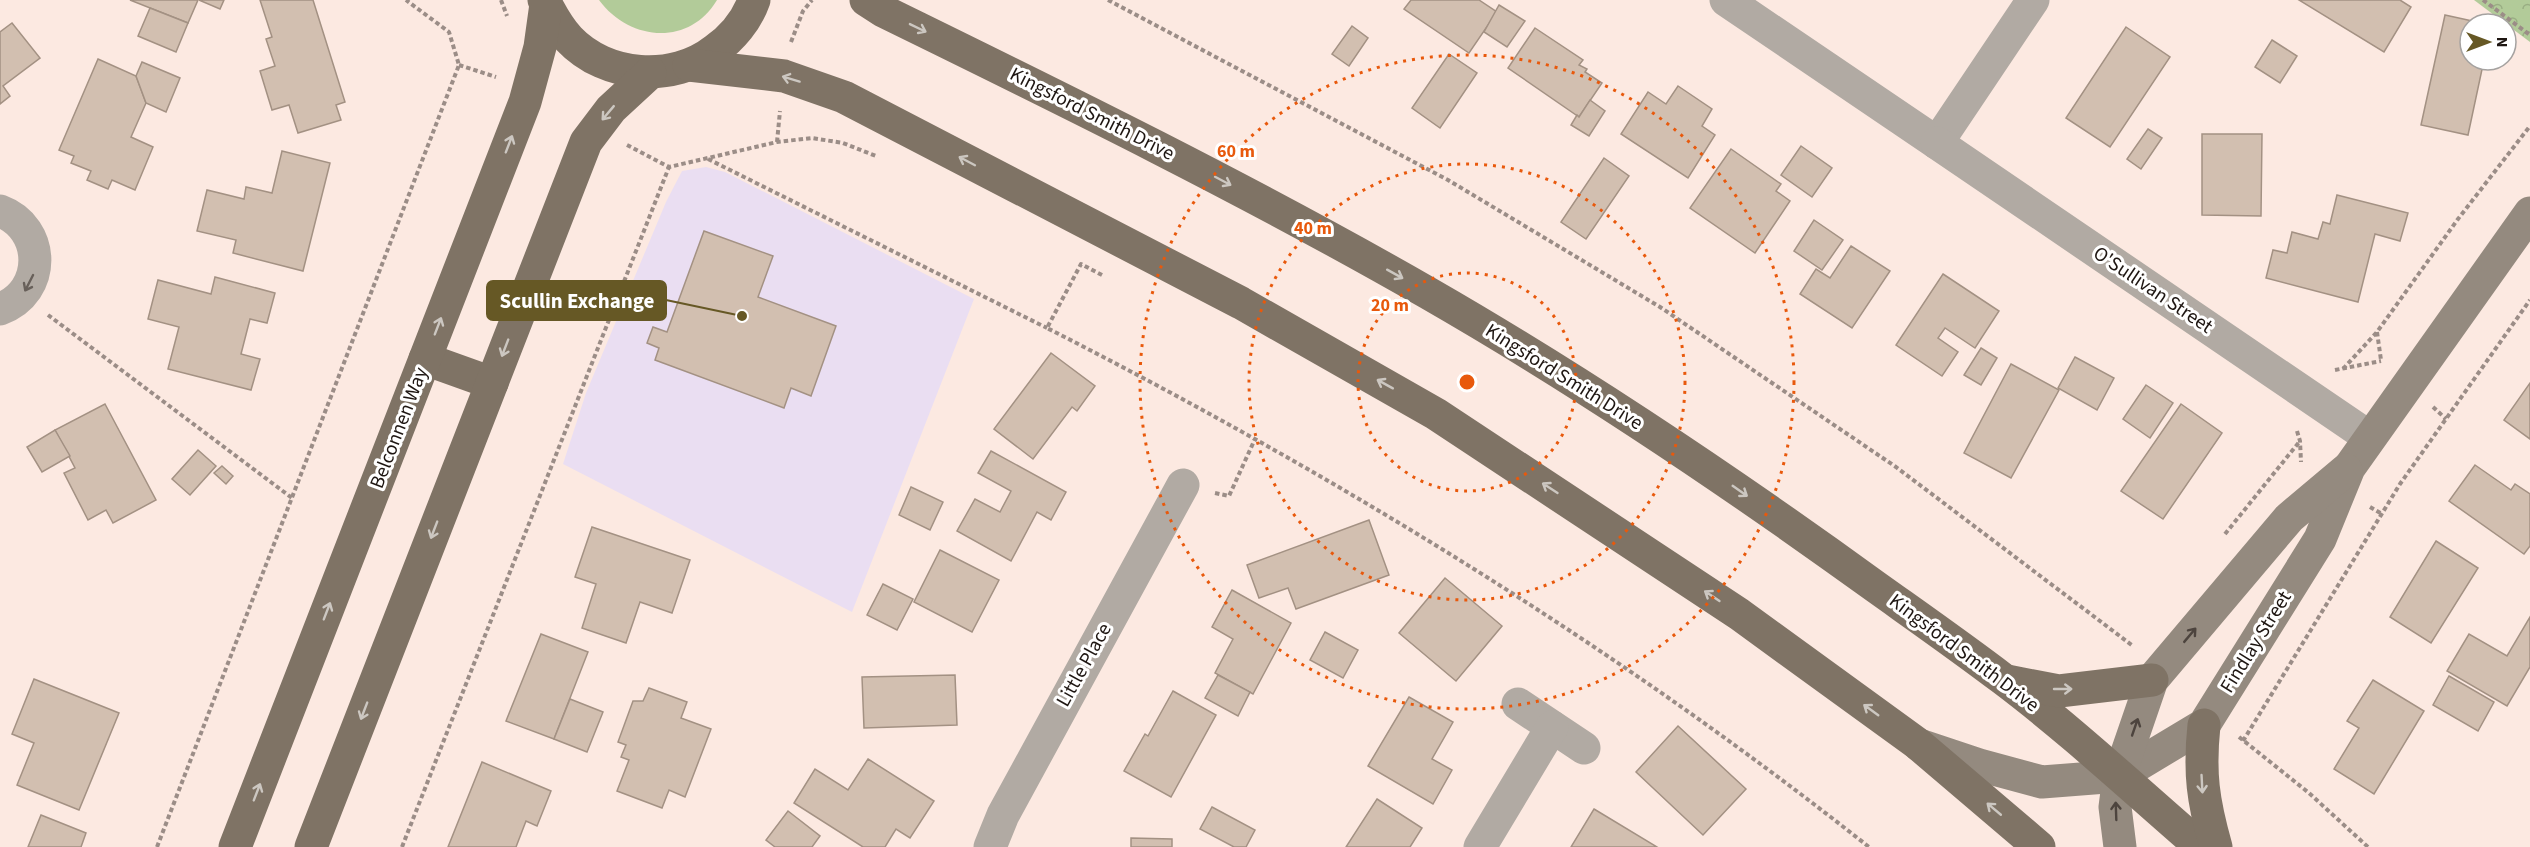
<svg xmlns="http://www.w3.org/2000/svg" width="2530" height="847" font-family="'Source Sans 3',sans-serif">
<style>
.commercial{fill:#eadef2}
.green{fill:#b2cb99}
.park{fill:url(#park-crowns)}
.building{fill:#d2bfb0;stroke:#a39183;stroke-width:1.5}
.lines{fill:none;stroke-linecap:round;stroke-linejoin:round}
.path{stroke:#9b8d87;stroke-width:4;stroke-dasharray:4.5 3;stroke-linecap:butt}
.street{stroke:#b1aaa3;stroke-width:33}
.secondary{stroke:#948a7f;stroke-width:33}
.primary{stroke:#7f7365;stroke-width:33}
.oneway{stroke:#ccc7c1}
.oneway2{stroke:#68605a}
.oneway3{stroke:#4d443e}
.ring{fill:none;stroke:#e8590c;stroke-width:3;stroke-dasharray:3 6}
.labels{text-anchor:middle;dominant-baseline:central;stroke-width:6;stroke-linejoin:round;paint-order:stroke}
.street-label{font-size:20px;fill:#1e1612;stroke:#fff}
.centre{fill:#e8590c;stroke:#fff;stroke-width:3}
.ring-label{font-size:18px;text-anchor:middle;font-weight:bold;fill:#e8590c;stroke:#fff;stroke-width:6;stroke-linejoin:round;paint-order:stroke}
.leader{fill:none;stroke:#665825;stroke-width:2}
.callout-dot{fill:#665825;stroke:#fff;stroke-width:2}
.callout{fill:#665825;stroke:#665825;stroke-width:2}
.callout-label{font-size:21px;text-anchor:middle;font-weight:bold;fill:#fff}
</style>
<defs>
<pattern id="park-crowns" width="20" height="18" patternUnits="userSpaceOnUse" patternTransform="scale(1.5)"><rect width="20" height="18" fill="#b2cb99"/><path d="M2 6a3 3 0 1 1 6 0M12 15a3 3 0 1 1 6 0" fill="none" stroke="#99ae83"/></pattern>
</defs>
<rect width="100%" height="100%" fill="#fce9e1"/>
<path class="commercial" d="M706 167 725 172 974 299 852 612 563 464 586 393 666 202 682 171Z"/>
<path class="green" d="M599 0H717C689 47 629 41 599 0Z"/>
<path class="park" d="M2474 0H2530V42Z"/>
<g class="building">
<path d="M130 0H198L188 23Z"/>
<path d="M199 0H224L220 9Z"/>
<path d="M260 0H313L345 102 336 105 341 120 298 133 289 105 272 110 260 71 275 66 266 39 272 37Z"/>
<path d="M1411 0H1479L1497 12 1469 53 1404 9Z"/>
<path d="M2299 0H2400L2411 7 2384 52Z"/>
<path d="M1499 5 1525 21 1507 47 1484 32Z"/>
<path d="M150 8 188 23 176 52 138 36Z"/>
<path d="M2445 15 2486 24H2470V60H2484L2468 135 2421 125Z"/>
<path d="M12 23 40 58 3 86 10 96 0 104V32Z"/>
<path d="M1352 26 1368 38 1349 66 1332 54Z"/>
<path d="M2126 27 2170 57 2110 147 2066 118Z"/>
<path d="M1535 28 1583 60 1579 65 1587 69 1585 72 1602 83 1579 117 1508 68Z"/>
<path d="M2272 40 2297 56 2280 83 2255 67Z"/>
<path d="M1449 54 1477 73 1440 128 1412 108Z"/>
<path d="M98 59 136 76 146 103 131 137 153 147 135 190 112 180 108 189 87 180 91 171 71 163 74 156 59 150Z"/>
<path d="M142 62 180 78 166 112 146 103 136 76Z"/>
<path d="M1678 86 1712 109 1702 126 1715 135 1688 178 1621 134 1648 92 1666 104Z"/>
<path d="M1590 100 1605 111 1589 136 1571 125 1577 115 1579 117Z"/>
<path d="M2148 129 2162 138 2141 169 2127 159Z"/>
<path d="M2202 134H2262L2261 216 2202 215Z"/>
<path d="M1801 146 1832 168 1812 197 1781 175Z"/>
<path d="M1731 149 1781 184 1776 191 1790 201 1755 253 1690 208Z"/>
<path d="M282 151 330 163 303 271 233 253 236 240 197 231 207 190 244 199 246 187 272 193Z"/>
<path d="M1604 158 1629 176 1586 239 1561 222Z"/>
<path d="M2337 195 2408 213 2400 241 2375 234 2358 302 2266 278 2273 250 2287 253 2292 232 2318 239 2323 222 2330 224Z"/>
<path d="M1814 220 1843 240 1822 270 1794 251Z"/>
<path d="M704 231 773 256 758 297 836 326 811 396 791 388 784 408 655 360 659 348 647 343 653 327 667 332Z"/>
<path d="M1851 246 1890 271 1852 328 1800 294 1816 269 1830 278Z"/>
<path d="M1943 274 1999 311 1975 348 1945 328 1938 338 1958 352 1942 376 1896 345Z"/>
<path d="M215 277 275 293 267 323 250 319 241 354 260 359 251 390 168 369 179 327 148 319 158 280 211 294Z"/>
<path d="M1981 348 1997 358 1981 385 1964 375Z"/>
<path d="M1051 353 1095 386 1077 411 1072 407 1033 459 994 429Z"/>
<path d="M2075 357 2114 378 2097 410 2058 388Z"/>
<path d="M2011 364 2059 390 2011 478 1964 453Z"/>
<path d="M2530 383V439L2504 420Z"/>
<path d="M2146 385 2173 403 2150 438 2123 419Z"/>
<path d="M105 404 156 500 113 523 106 510 88 520 64 473 75 468 55 430Z"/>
<path d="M2181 404 2222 433 2163 519 2121 491Z"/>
<path d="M55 430 70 456 42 472 27 447Z"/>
<path d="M198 450 216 466 190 495 172 479Z"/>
<path d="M991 451 1066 492 1051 520 1037 512 1011 561 957 531 975 499 1000 512 1011 491 978 473Z"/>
<path d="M2475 465 2511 490 2515 484 2530 494V546L2524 554 2449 501Z"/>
<path d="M222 466 233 476 226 484 214 473Z"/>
<path d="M911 487 943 502 930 530 899 515Z"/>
<path d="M1369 520 1389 575 1296 609 1288 588 1259 598 1247 565Z"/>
<path d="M592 527 690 560 672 613 640 602 626 643 582 628 596 584 575 577Z"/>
<path d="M2436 541 2478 568 2431 643 2390 617Z"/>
<path d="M940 550 999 580 972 632 914 602Z"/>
<path d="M1445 578 1502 626 1456 681 1399 633Z"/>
<path d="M883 584 913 599 897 630 867 615Z"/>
<path d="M1232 590 1291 623 1253 694 1215 673 1233 639 1212 627Z"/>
<path d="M2530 617V667L2507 706 2447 671 2469 634 2507 656Z"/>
<path d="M1325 632 1358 650 1343 678 1310 660Z"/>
<path d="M541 634 588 652 554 739 506 721Z"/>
<path d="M955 675 957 725 864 728 862 677Z"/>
<path d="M1218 675 1250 692 1238 716 1205 698Z"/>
<path d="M2449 676 2494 702 2478 731 2433 705Z"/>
<path d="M34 679 119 713 79 810 17 785 34 743 12 734Z"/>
<path d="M2373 680 2424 711 2374 794 2334 769 2359 728 2347 721Z"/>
<path d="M649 688 687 702 681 718 711 729 685 797 669 790 662 808 617 791 629 760 621 757 626 745 618 742 633 701H643Z"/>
<path d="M1173 691 1216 715 1171 797 1124 771 1145 734 1148 736Z"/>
<path d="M1409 697 1453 722 1432 759 1452 770 1433 804 1368 766Z"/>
<path d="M570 699 603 712 587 752 554 739Z"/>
<path d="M1678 726 1746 789 1703 835 1636 772Z"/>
<path d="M868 759 934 801 910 838 896 829 885 847H863L794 803 815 769 848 790Z"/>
<path d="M482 762 551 791 537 826 526 821 516 847H448Z"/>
<path d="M1377 799 1422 828 1410 847H1346Z"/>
<path d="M1212 807 1255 830 1246 847H1234L1200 829Z"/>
<path d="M1594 809 1657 847H1571Z"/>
<path d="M788 811 820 836 812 847H775L766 840Z"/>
<path d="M41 815 86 833 81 847H28Z"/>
<path d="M1131 838 1172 839V847H1131Z"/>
</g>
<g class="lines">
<g class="path">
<path d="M501 0 507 16"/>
<path d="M1108 0 1448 180 1660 307 1896 467 2133 646"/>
<path d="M2483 0 2530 35"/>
<path d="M791 42 803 11 812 0"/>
<path d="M459 65 496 77"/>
<path d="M777 142 780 111"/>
<path d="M627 145 669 167 777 142 812 138 843 143 876 156"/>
<path d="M708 159 1047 328"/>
<path d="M1102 275 1081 264 1047 328C1336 475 1615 646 1869 847"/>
<path d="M48 315 292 498"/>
<path d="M2377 332 2381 360"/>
<path d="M2343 369 2377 332 2458 219 2530 126"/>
<path d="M2335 370 2381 361"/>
<path d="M2433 407 2446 419"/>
<path d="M2297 431 2300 441 2301 462"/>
<path d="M1215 493 1229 496 1255 439"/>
<path d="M2370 507 2382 514"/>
<path d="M2225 534 2300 441"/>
<path d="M2239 737 2309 793 2368 847"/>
<path d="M2243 741 2400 484 2530 300"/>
<path d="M157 847 459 65 449 32 406 0"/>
<path d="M402 847 669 167"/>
</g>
<g class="street">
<path d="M1726 0 1937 143 2033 0"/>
<path d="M1937 143 2369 437"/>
<path d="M0 211C46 228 47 292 0 309"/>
<path d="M1518 704 1584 748"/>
<path d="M990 847 1003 815 1183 485"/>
<path d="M1480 847 1552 727"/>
</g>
<g class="secondary">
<path d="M1919 745 1979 765 2042 782 2119 776 2204 725 2320 539 2349 468 2530 213"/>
<path d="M2120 847 2115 807 2119 776 2152 680 2289 518 2346 470"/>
</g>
<g class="primary">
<path d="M544 0C551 14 558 27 569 39 606 78 673 83 715 50 732 38 747 20 754 0"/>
<path d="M866 0 883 11C1067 101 1250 191 1428 293 1583 382 1731 482 1876 587 1918 617 1961 647 2003 679 2072 731 2136 791 2201 847"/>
<path d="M689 65 784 76 844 97 1241 303 1436 414 1739 614 1918 744 2039 847"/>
<path d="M425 359 492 383"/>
<path d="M2007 681 2059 691 2152 680"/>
<path d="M2204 725C2199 773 2203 801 2216 847"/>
<path d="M235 847 525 102 540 47 546 4"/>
<path d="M311 847 586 142 611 109 650 73"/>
</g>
</g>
<defs><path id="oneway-shaft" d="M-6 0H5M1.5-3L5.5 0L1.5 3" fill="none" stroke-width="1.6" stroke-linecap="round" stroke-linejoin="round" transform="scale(1.5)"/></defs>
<g class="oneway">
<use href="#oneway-shaft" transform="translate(918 28) rotate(26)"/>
<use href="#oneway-shaft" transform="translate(791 79) rotate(-163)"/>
<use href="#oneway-shaft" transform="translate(608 113) rotate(130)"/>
<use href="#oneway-shaft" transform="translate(509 144) rotate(-69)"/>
<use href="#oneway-shaft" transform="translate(967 161) rotate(-152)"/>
<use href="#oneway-shaft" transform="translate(1223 181) rotate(28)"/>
<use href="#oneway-shaft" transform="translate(1395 274) rotate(29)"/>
<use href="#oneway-shaft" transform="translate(438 326) rotate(-69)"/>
<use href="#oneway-shaft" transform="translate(505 348) rotate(111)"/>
<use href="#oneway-shaft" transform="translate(1385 384) rotate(-151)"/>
<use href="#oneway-shaft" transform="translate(1550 488) rotate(-147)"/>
<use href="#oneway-shaft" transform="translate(1740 491) rotate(35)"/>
<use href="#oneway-shaft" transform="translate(434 530) rotate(111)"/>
<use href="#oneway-shaft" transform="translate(1712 596) rotate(-146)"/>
<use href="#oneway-shaft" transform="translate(327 611) rotate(-69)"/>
<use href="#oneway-shaft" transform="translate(2063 689)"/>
<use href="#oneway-shaft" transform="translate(1871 710) rotate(-144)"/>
<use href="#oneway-shaft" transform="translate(364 711) rotate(111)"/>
<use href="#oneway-shaft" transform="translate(2202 784) rotate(87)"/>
<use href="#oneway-shaft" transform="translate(257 792) rotate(-69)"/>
<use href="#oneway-shaft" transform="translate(1994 809) rotate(-140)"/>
</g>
<use class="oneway2" href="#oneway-shaft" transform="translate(29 283) rotate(117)"/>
<g class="oneway3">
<use href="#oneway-shaft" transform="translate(2190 635) rotate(-50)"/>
<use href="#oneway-shaft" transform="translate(2135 727) rotate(-71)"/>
<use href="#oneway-shaft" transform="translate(2116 811) rotate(-92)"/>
</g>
<g class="ring">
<circle cx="1467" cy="382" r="109"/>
<circle cx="1467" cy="382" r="218"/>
<circle cx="1467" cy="382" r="327"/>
</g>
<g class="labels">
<g class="street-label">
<text transform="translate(1092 114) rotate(27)">Kingsford Smith Drive</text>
<text transform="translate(2153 290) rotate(34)">O'Sullivan Street</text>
<text transform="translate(1564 377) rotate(32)">Kingsford Smith Drive</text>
<text transform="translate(399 428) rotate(-69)">Belconnen Way</text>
<text transform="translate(2256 642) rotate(-58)">Findlay Street</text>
<text transform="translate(1964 653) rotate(37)">Kingsford Smith Drive</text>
<text transform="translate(1084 665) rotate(-61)">Little Place</text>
</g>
</g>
<circle cx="1467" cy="382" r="9" class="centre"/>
<g class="ring-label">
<text x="1236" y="157">60 m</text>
<text x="1313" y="234">40 m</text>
<text x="1390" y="311">20 m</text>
</g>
<path class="leader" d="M742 316L666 300"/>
<circle class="callout-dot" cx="742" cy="316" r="6"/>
<rect class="callout" x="487" y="281" width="179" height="39" rx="6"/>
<g class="callout-label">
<text x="577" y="308">Scullin Exchange</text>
</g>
<g transform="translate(2488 42) rotate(90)"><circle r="28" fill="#ffffff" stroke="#a5a2a0" stroke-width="1.5"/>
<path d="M0-4.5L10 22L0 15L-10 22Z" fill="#665825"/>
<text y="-9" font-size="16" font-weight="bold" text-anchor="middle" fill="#1e1612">N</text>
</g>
</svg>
